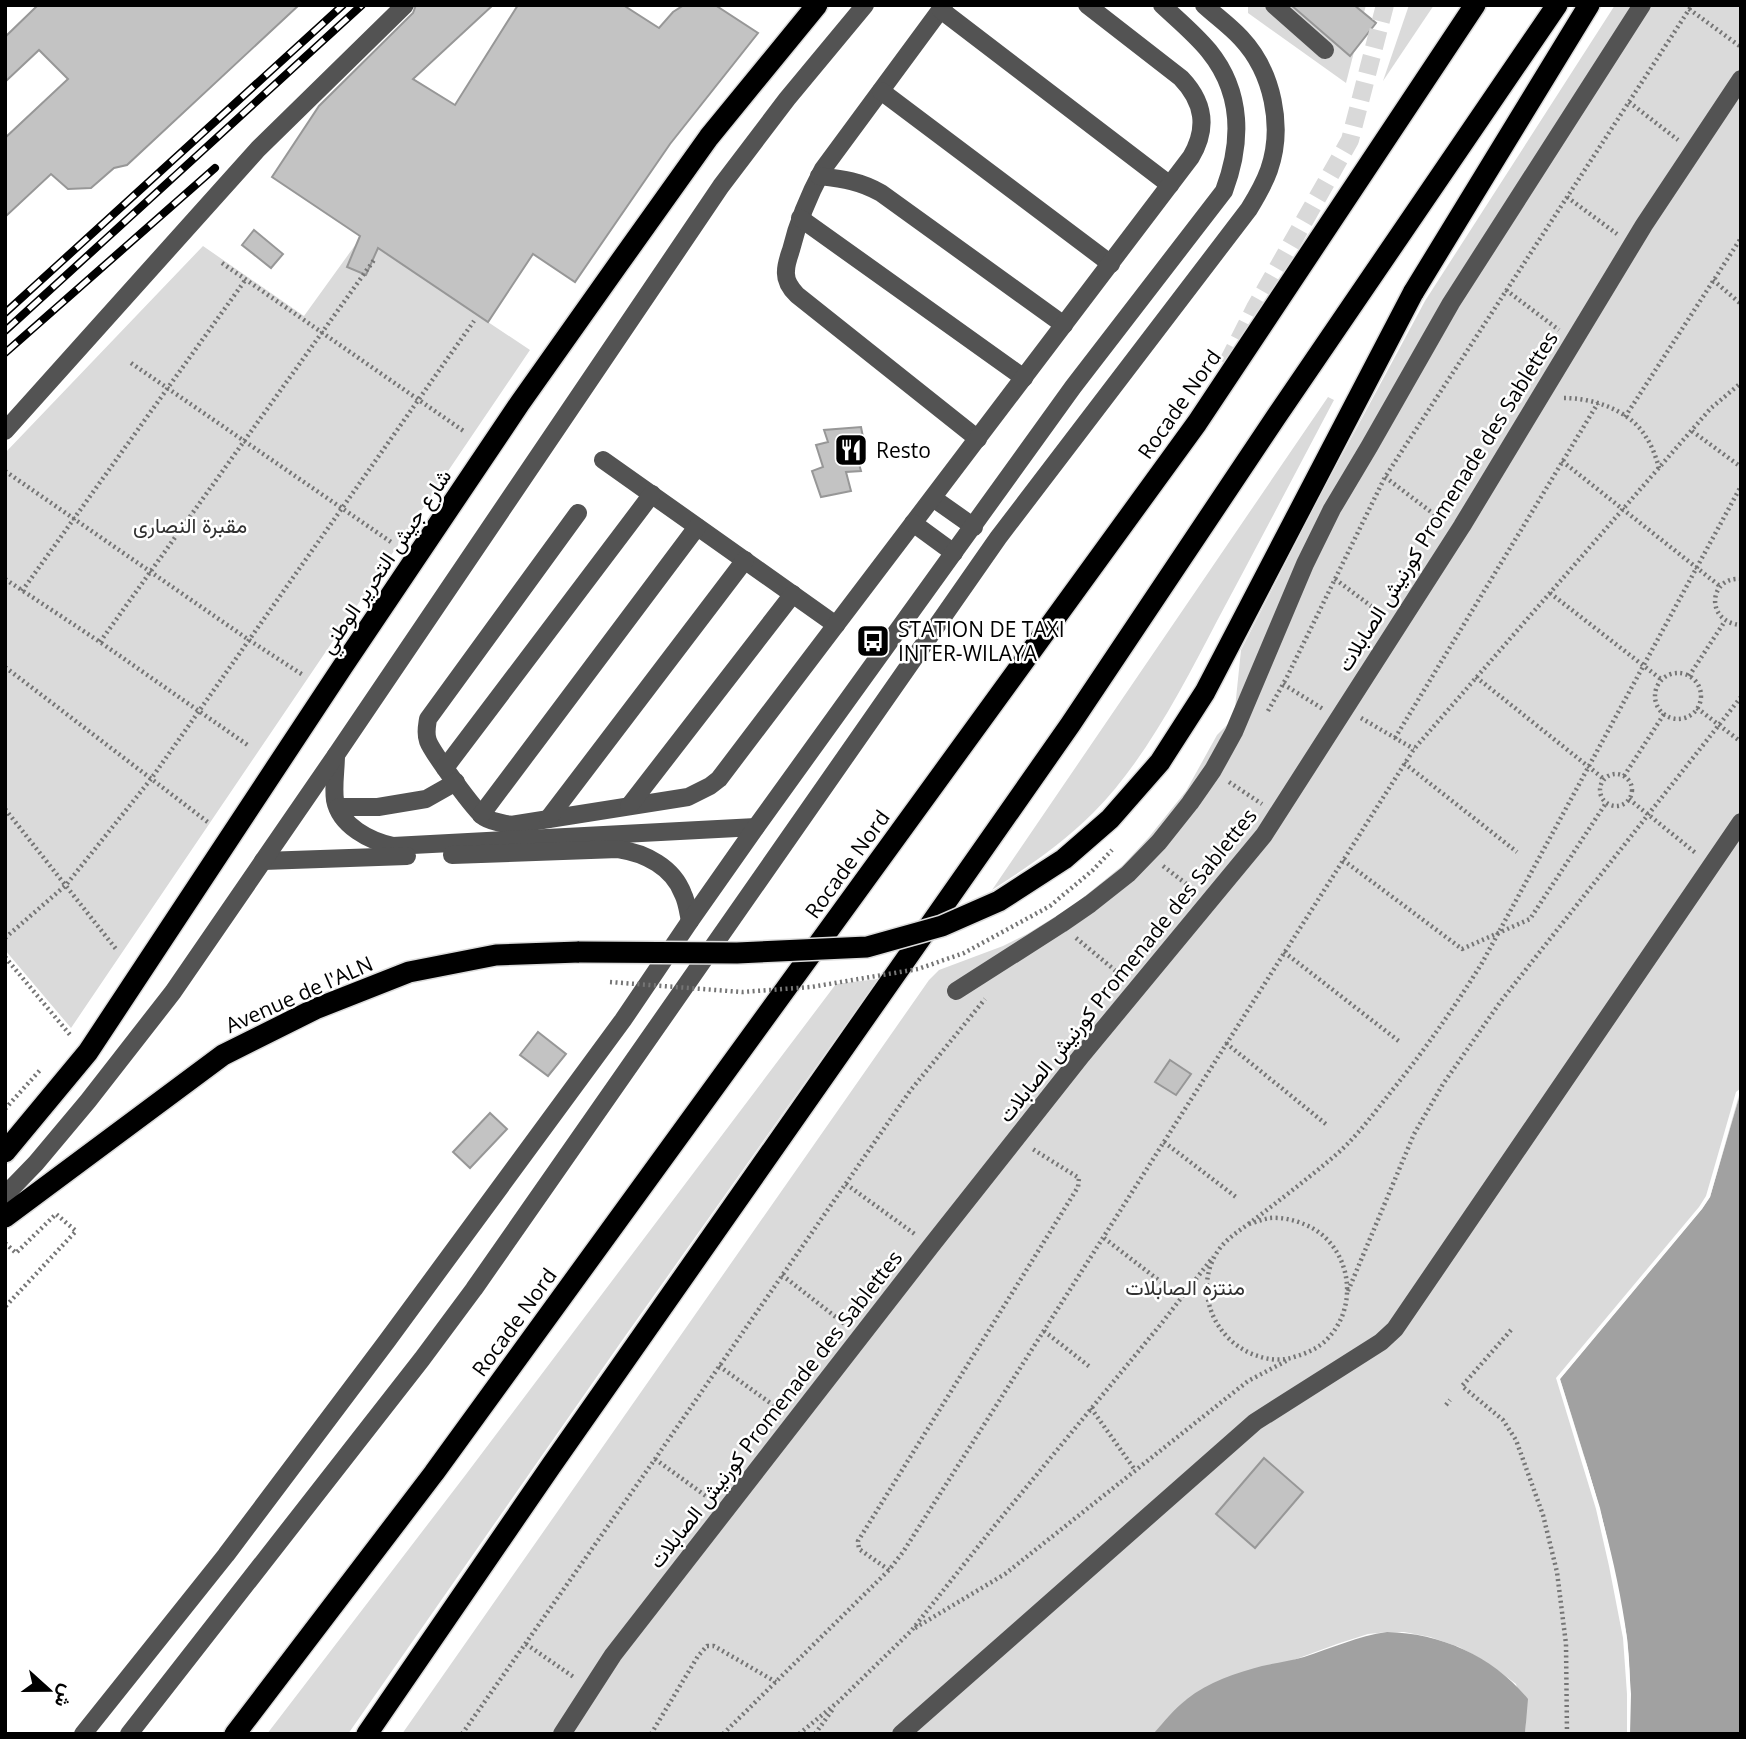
<svg xmlns="http://www.w3.org/2000/svg" width="1746" height="1739" font-family="'Open Sans',Vazirmatn,sans-serif">
<style>
.green{fill:#dadada}
.water{fill:#a1a1a1}
.pier{fill:#fff}
.building{fill:#c3c3c3;stroke:#979797;stroke-width:2}
.lines{fill:none;stroke-linecap:round;stroke-linejoin:round}
.minor-tunnel{stroke:#d9d9d9;stroke-width:18;stroke-dasharray:18 9;stroke-linecap:butt}
.highway-casing{stroke:#dbdbdb;stroke-width:24}
.path{stroke:#757575;stroke-width:4.5;stroke-dasharray:2 3.5;stroke-linecap:butt}
.minor{stroke:#535353;stroke-width:18}
.highway{stroke:#000;stroke-width:21}
.rail-casing{stroke:#000;stroke-width:8}
.rail{stroke:#fff;stroke-width:5;stroke-dasharray:16;stroke-linecap:butt}
.highway-bridge-casing{stroke:#dbdbdb;stroke-width:24;stroke-linecap:butt}
.path-bridge{stroke:#757575;stroke-width:4.5;stroke-dasharray:2 3.5;stroke-linecap:butt}
.highway-bridge{stroke:#000;stroke-width:21}
.labels{text-anchor:middle;dominant-baseline:central;stroke-width:5;stroke-linejoin:round;paint-order:stroke}
.street-label{font-size:21px;fill:#000;stroke:#fff}
.poi-label{font-size:21px;fill:#000;stroke:#fff;text-anchor:start}
.park-label{font-size:21px;fill:#313131;stroke:#fff}
</style>
<rect width="100%" height="100%" fill="#fff"/>
<g class="green">
<path d="M1248 5H1366L1346 83 1248 13Z"/>
<path d="M1409 5H1434L1383 81Z"/>
<path d="M1615 5H1741V1091L1710 1197 1584 1455 1627 1638 1630 1734H1525L1526 1724 1516 1684 1500 1672 1481 1659 1459 1647 1430 1637 1404 1632H1388L1368 1634 1337 1644 1186 1700 1153 1734H402L929 980 939 970 1003 946 1027 934 1074 905 1123 865 1149 837 1186 791 1217 735 1234 718 1241 650 1320 496 1425 301Z"/>
<path d="M361 237 530 350 71 1028 5 950V453L203 246 304 316Z"/>
<path d="M1328 397 1334 400C1295 474 1256 548 1217 621 1183 686 1145 761 1093 813 1063 843 1028 867 992 890Z"/>
<path d="M878 979 621 1342 348 1734H267L464 1477 836 984Z"/>
</g>
<g class="water">
<path d="M1741 1091V1734H1630C1630 1702 1631 1669 1627 1638 1615 1549 1587 1464 1560 1379L1702 1209 1710 1197Z"/>
<path d="M1387 1632C1441 1633 1494 1657 1528 1699L1525 1734H1153C1164 1722 1174 1709 1187 1699 1208 1682 1236 1673 1262 1666 1276 1663 1290 1661 1304 1657 1332 1648 1358 1636 1387 1632Z"/>
</g>
<path class="pier" d="M1741 1088 1710 1197 1702 1209 1560 1379 1600 1508 1613 1565 1627 1638 1631 1694 1630 1734H1627V1694L1623 1638 1609 1566 1596 1509 1556 1378 1699 1207 1706 1196 1736 1092Z"/>
<g class="building">
<path d="M38 5H299L127 165 114 168 91 188 68 189 51 174 5 217V138L68 79 39 50 5 82V37Z"/>
<path d="M416 5H493L413 79 455 105 518 5H623L659 28 673 12 684 5H715L758 33 670 144 575 282 533 254 488 322 378 248 366 275 347 267 360 236 272 177 319 106 413 13Z"/>
<path d="M1291 5H1354L1376 23 1350 56Z"/>
<path d="M254 230 283 254 271 268 242 245Z"/>
<path d="M861 427 866 452 856 453 861 471 846 472 851 491 821 497 812 471 823 467 816 445 828 442 824 430Z"/>
<path d="M538 1032 566 1054 548 1076 520 1055Z"/>
<path d="M1170 1060 1191 1074 1176 1095 1155 1082Z"/>
<path d="M490 1113 507 1129 470 1168 453 1152Z"/>
<path d="M1264 1458 1303 1492 1255 1548 1216 1514Z"/>
</g>
<g class="lines">
<path class="minor-tunnel" d="M1227 364 1255 308 1350 140 1385 5"/>
<defs>
<g id="highway">
<path d="M1413 293 1589 5"/>
<path d="M5 1152 88 1052 343 666 520 403 617 266 709 137 817 5"/>
<path d="M5 1217 223 1055 315 1009 409 972 496 955 579 952"/>
<path d="M235 1734 434 1473 1197 423 1475 5"/>
<path d="M367 1734 551 1466 1070 725 1276 417 1557 5"/>
</g>
</defs>
<use href="#highway" class="highway-casing"/>
<g class="path">
<path d="M1689 9 1741 47"/>
<path d="M1629 102 1678 140"/>
<path d="M1567 197 1617 234"/>
<path d="M222 263 465 432"/>
<path d="M1713 280 1741 304"/>
<path d="M1506 290 1559 330"/>
<path d="M131 363 391 542"/>
<path d="M1564 398C1593 398 1630 410 1646 437 1652 446 1656 457 1659 468"/>
<path d="M1625 417 1741 238"/>
<path d="M1692 431 1741 467"/>
<path d="M1562 461 1721 587"/>
<path d="M5 471 249 640 303 675"/>
<path d="M1385 477 1443 521"/>
<path d="M5 579 100 642 249 746"/>
<path d="M1335 579 1383 615"/>
<path d="M1741 579C1709 576 1704 622 1741 625"/>
<path d="M22 591 246 279"/>
<path d="M1550 593 1662 680"/>
<path d="M100 642 374 260"/>
<path d="M5 667 209 823"/>
<circle cx="1678" cy="696" r="23"/>
<path d="M1689 676 1725 621"/>
<path d="M1476 677 1604 779"/>
<path d="M1283 684 1323 709"/>
<path d="M1697 708 1741 742"/>
<path d="M1268 711 1287 677 1385 477 1692 5"/>
<path d="M1361 718 1414 749"/>
<path d="M1395 738 1598 403"/>
<path d="M1404 763 1517 852"/>
<circle cx="1616" cy="790" r="16"/>
<path d="M1624 776 1664 714"/>
<path d="M1229 782 1262 804"/>
<path d="M1629 799 1697 854"/>
<path d="M5 809 116 949"/>
<path d="M1343 860 1462 949 1530 919 1606 803"/>
<path d="M1163 866 1193 889"/>
<path d="M5 938 66 885 151 779 474 321"/>
<path d="M1076 938 1123 977"/>
<path d="M1284 952 1400 1042"/>
<path d="M5 957 71 1036 70 1037"/>
<path d="M1226 1043 1327 1125"/>
<path d="M5 1109 41 1069"/>
<path d="M1164 1142 1236 1197"/>
<path d="M846 1184 916 1235"/>
<path d="M1249 1224C1256 1222 1263 1219 1270 1218 1282 1217 1295 1220 1306 1225 1348 1243 1361 1300 1330 1336 1321 1347 1308 1353 1294 1357 1283 1361 1269 1360 1258 1356 1216 1343 1193 1293 1216 1254 1225 1239 1238 1232 1251 1222 1280 1200 1310 1177 1338 1153 1358 1135 1374 1113 1390 1093 1424 1051 1454 1008 1482 963L1741 486"/>
<path d="M1104 1238 1161 1282"/>
<path d="M5 1243 16 1253 56 1214 76 1231 5 1307"/>
<path d="M782 1275 846 1325"/>
<path d="M1348 1291 1414 1134 1443 1084 1501 1001 1741 697"/>
<path d="M1511 1330 1462 1386 1503 1420 1516 1440 1543 1515 1557 1572 1566 1644 1567 1734"/>
<path d="M1044 1331 1090 1367"/>
<path d="M719 1366 780 1410"/>
<path d="M1446 1405 1450 1400"/>
<path d="M1091 1408 1135 1470"/>
<path d="M655 1459 710 1499"/>
<path d="M889 1570 859 1549 858 1541 1078 1187 1079 1178 1031 1148"/>
<path d="M915 1628 1005 1574 1248 1381 1288 1360"/>
<path d="M526 1644 575 1678"/>
<path d="M462 1734 655 1459 910 1091 985 999"/>
<path d="M651 1734 698 1656 707 1646H714L776 1682"/>
<path d="M723 1734 889 1570 903 1552 1414 749 1711 408 1741 383"/>
<path d="M799 1734 838 1702 911 1631 996 1524 1161 1324 1213 1257"/>
<path d="M815 1734 833 1709"/>
</g>
<g class="minor">
<path d="M944 5 823 169C809 195 798 221 791 250 789 256 786 264 786 271 785 281 790 288 797 295L978 439"/>
<path d="M1274 5 1325 50"/>
<path d="M941 10 1170 185"/>
<path d="M881 91 1111 264"/>
<path d="M819 176C843 179 860 181 881 193L1064 325"/>
<path d="M800 218 1024 378"/>
<path d="M5 431 258 149 405 5"/>
<path d="M603 460 836 625"/>
<path d="M933 498 974 527"/>
<path d="M578 513 428 719C427 726 425 733 428 741 432 752 475 811 484 817 492 822 502 823 511 825L688 797 710 786 719 779 1191 157C1208 128 1204 102 1181 78L1087 5"/>
<path d="M913 523 954 553"/>
<path d="M336 755C336 769 333 786 335 800 340 826 370 841 393 846L756 827"/>
<path d="M445 768 652 494"/>
<path d="M629 806 793 594"/>
<path d="M338 807H378L426 799 456 782"/>
<path d="M481 815 697 527"/>
<path d="M548 819 745 560"/>
<path d="M452 855 618 849C645 853 673 867 683 894 687 902 688 912 690 921"/>
<path d="M263 861 407 856"/>
<path d="M956 991 1061 924 1090 904 1128 874 1159 842 1190 803 1213 770 1234 732 1305 564 1332 509 1369 447 1451 303 1642 5"/>
<path d="M5 1195 36 1163 88 1101 173 992 336 755 721 186 787 99 865 5"/>
<path d="M83 1734 226 1555 387 1341 623 1020 690 921 756 827 1073 387 1224 191C1242 143 1243 93 1209 51 1195 34 1178 20 1162 5"/>
<path d="M129 1734 422 1359 474 1289 998 538 1249 209C1257 196 1264 184 1269 170 1284 127 1273 72 1241 38 1230 26 1216 16 1204 5"/>
<path d="M562 1734 613 1655 931 1246 1082 1055 1264 835 1462 526 1644 225 1741 79"/>
<path d="M901 1734 1255 1422 1381 1342 1395 1329 1741 822"/>
</g>
<use href="#highway" class="highway"/>
<defs>
<g id="rail">
<path d="M5 313 343 5"/>
<path d="M5 331 362 5"/>
<path d="M5 353 215 168"/>
</g>
</defs>
<use href="#rail" class="rail-casing"/>
<use href="#rail" class="rail"/>
<defs>
<path id="highway-bridge" d="M579 952 737 953 867 947 942 926 999 901 1064 859 1110 819 1160 762 1205 692 1413 293"/>
</defs>
<use href="#highway-bridge" class="highway-bridge-casing"/>
<path class="path-bridge" d="M610 982 742 992 811 987 918 969 964 953 1050 906 1093 870 1112 850"/>
<use href="#highway-bridge" class="highway-bridge"/>
</g>
<defs>
<symbol id="restaurant-square" viewBox="-11 -11 22 22"><rect x="-9" y="-9" width="18" height="18" rx="4" fill="#000" stroke="#fff"/><path d="M-5-6h1v4h1v-4h1v4h1v-4h1v5L-1.5 .5V6h-2V.5L-5-1ZM5-6V6H3V1.5H1.5Q1.5-4 5-6Z" fill="#fff"/></symbol>
<symbol id="bus-square" viewBox="-11 -11 22 22"><rect x="-9" y="-9" width="18" height="18" rx="4" fill="#000" stroke="#fff"/><path d="M-5-6H5V4H4V6H2V4H-2V6H-4V4H-5ZM-3.5-4V0h7V-4ZM-3.5 1.2v1.5H-2V1.2ZM2 1.2v1.5H3.5V1.2Z" fill="#fff"/></symbol>
</defs>
<g fill-rule="evenodd">
<use href="#restaurant-square" x="832" y="431" width="38" height="38"/>
<use href="#bus-square" x="854" y="622" width="38" height="38"/>
</g>
<g class="labels">
<g class="street-label">
<text transform="translate(1179 404) rotate(-55)">Rocade Nord</text>
<text transform="translate(1447 501) rotate(-58)">كورنيش الصابلات Promenade des Sablettes</text>
<text transform="translate(385 561) rotate(-56)">شارع جيش التحرير الوطني</text>
<text transform="translate(847 864) rotate(-54)">Rocade Nord</text>
<text transform="translate(1127 965) rotate(-51)">كورنيش الصابلات Promenade des Sablettes</text>
<text transform="translate(299 994) rotate(-24)">Avenue de l'ALN</text>
<text transform="translate(514 1322) rotate(-54)">Rocade Nord</text>
<text transform="translate(775 1409) rotate(-52)">كورنيش الصابلات Promenade des Sablettes</text>
</g>
<g class="poi-label">
<text x="876" y="450">Resto</text>
<text x="898" y="629">STATION DE TAXI<tspan x="898" dy="24">INTER-WILAYA</tspan></text>
</g>
<g class="park-label">
<text x="190" y="525">مقبرة النصارى</text>
<text x="1185" y="1287">منتزه الصابلات</text>
</g>
</g>
<rect width="1746" height="1739" fill="none" stroke="#000000" stroke-width="14"/>
<g transform="translate(49 1690) rotate(111)" stroke="#ffffff" stroke-width="5" paint-order="stroke">
<path d="M0-5L12 26L0 18L-12 26Z" fill="#000000"/>
<text y="-10" font-size="19" font-weight="bold" text-anchor="middle" fill="#000000">ش</text>
</g>
</svg>
